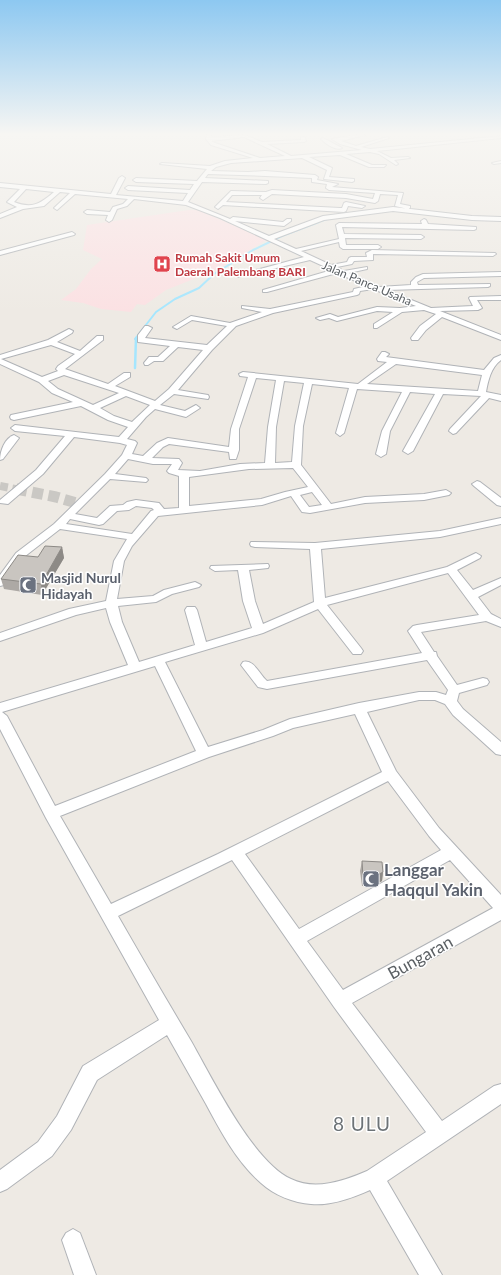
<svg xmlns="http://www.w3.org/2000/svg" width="501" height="1275" font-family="Lato,sans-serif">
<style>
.medical{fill:#fbe1e3}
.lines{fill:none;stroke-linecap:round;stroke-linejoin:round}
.stream-far2{stroke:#a5e6fe;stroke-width:1.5}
.stream-far1{stroke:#a5e6fe;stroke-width:2}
.stream{stroke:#a5e6fe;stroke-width:2.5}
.minor-tunnel-far1{stroke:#cac8c4;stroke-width:8;stroke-dasharray:8 4.5;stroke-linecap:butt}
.minor-tunnel{stroke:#cac8c4;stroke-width:11;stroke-dasharray:11 5.5;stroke-linecap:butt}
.minor-casing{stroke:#b0b3b7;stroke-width:2}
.minor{fill:#fff;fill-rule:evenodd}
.wall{fill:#ada9a5}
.shaded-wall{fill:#8d8a86}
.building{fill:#c9c5c0;stroke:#8d8a86}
.labels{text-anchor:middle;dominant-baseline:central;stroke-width:3;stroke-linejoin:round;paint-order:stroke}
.far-health-label{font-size:12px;font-weight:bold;fill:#be3a42;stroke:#fff;text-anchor:start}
.far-street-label{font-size:12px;fill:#5c6165;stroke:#fff}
.worship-label{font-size:14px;font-weight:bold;fill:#5b616d;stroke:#fff;text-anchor:start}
.near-worship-label{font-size:17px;font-weight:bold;fill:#5b616d;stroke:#fff;text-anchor:start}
.near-street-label{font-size:17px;fill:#5c6165;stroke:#fff}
.near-quarter-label{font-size:19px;letter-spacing:1px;fill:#6d7377;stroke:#fff}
</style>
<rect width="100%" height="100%" fill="#eeeae4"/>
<path class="medical" d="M189 210H199L266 240 219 269 166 290 145 305 137 304 131 312 101 309 83 303 61 300 76 289 91 269 102 259 83 250 87 225Z"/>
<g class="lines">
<g class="stream-far2">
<path d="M342 217 374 213"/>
<path d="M316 223 328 219"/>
</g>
<path class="stream-far1" d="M135 339 156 312 175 299 199 288 214 274 253 250 282 236 319 222"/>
<path class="stream" d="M135 368 136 338"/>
<path class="minor-tunnel-far1" d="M0 486 21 490"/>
<path class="minor-tunnel" d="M16 489 56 497 80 504"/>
<defs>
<g id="minor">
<path d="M207 134H211V137L245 135 262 142 301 140V137H305L306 141 304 142 267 144 291 156 362 150 340 144 332 139 362 134 365 135 341 141 356 146 387 137 389 138 361 147 370 149 501 136V138L377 151 391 158 408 157 410 158 394 160 398 164 396 165 379 154 370 152 346 154 372 165H386L384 167H369L340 155 309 157 332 168 329 177 354 179V181L352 182 324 179 327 170 302 158 231 163 216 167 211 171 248 172 265 171 315 175 318 177 317 180 338 184 332 187 403 193 400 204 410 206V208L408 209 395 206 398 195 380 194 378 201 375 203 346 198 272 194 263 200 260 198 262 195H232L226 202 340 208H342L344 203 346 202 365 206 362 208 348 206 346 211 344 212 223 205 218 209 215 207 231 191 266 192 272 190 346 194 373 199 375 193 329 190 326 188 327 184 312 182V178C277 176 243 175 208 174L205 178 268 181V183L266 184 202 182 188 202 230 219 233 217 283 222 287 219H291V221L284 226 235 221 269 236 323 216 393 207 472 216 501 217V221L472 220 393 211 324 220 274 239 296 249 339 239 336 225 339 223 422 224 421 221 424 219 426 220 428 224 476 227V229L474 230 342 227 344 234 421 235 424 237 421 239 345 238 346 245H378L381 247 378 249H343L340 247 339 242 301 251 331 265 347 262 349 258 351 257H367L366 253 372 250 495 253 496 254 493 256 373 254V260L354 261 352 264 337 267 344 271 367 267V269L349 273 379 287 411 285V282L416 277 423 274 501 272V276L424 278 417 282 418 285 490 284V286L488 287 387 290 431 308 473 306 469 298 470 297 501 296V300H477L482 308 478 310 440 311 501 335V340L442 317 426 330 418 340H412L411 338 420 326 436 314 424 310 402 312 377 328H374V324L393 312 377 311 337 321 329 318 320 320 316 318 330 314 338 317 377 307 400 308 416 306 373 289 360 291 359 294 357 295 273 313 236 326 212 350 178 390 208 395 209 397 208 399 174 394 160 405 185 411 196 405 200 408 186 417 155 409 146 417 127 439 135 441 137 443 132 454 143 456 157 443 168 438 229 447 231 429 248 377 240 376 239 374 243 372 358 384 387 362 378 361 377 359 382 352H385L389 354 386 357 484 370 494 358 501 355V360C491 367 488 381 486 392L501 395V401L489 398 456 433 453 434 449 431 450 429 481 396 443 394 413 451 408 454 403 451 435 394 410 392 390 431 386 454 381 457 376 454 382 431 402 392 357 389 344 433 340 436 336 433 349 388 312 384 303 426 301 465 331 504 365 497 424 494 446 490 451 493 449 495 424 500 365 503 310 513 302 512 291 496 262 505 158 516 132 546 124 561 117 599 153 596 164 590 195 582 201 585 199 587 172 594 156 602 118 606 122 622 139 662 195 645 185 610 187 607H195L197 610 206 642 252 628 243 601 238 570 215 571 210 568 211 566 268 564 269 566 268 568 249 570 255 601 263 624 314 602 310 549 255 547 251 546 250 544 251 542 315 543 440 531 501 518V524L440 537 321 549 325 598 447 567 476 553 481 556 480 558 457 570 473 590 501 578V585L478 597 491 614 501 619V627L486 621 421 632 434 652H436L437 656 457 685 483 678 487 679 489 682 487 685 459 693 457 701 463 709 501 742V755L496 754 453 715 445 704 435 700H419L367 712 396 771 439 828 501 895V920L352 1003 442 1121 494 1086 501 1084V1104L387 1181 442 1275H419L370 1190C352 1198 331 1206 311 1204 294 1203 274 1195 261 1183 237 1162 221 1132 206 1104 193 1081 180 1058 167 1035L97 1080 71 1130 52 1156 7 1189 0 1192V1170L38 1142 57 1116 83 1066 159 1020 46 818 0 729V703L128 665 110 622 106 608 76 615 0 641V633L69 609 106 601 114 561 127 539 60 529 24 557 4 585 0 586V575L16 553 54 524 105 474 122 455 127 445 120 443 74 437 43 474 8 504 0 503V500L36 470 65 436 15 431 11 428 15 425 119 437 128 427 108 420 81 406 14 420 11 419 10 417 11 415 73 402 52 393 39 382 0 364V355L48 340 69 329 73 331 72 333 57 342 80 351 97 336H103V340L65 369 108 384 124 373H130V377L115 386 155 401 169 389 203 350 178 347 163 361H154L148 365H145L144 363 149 357H158L170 346 138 342V335L145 326H148L152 328 145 338 207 345 227 326 192 320 177 329 173 327 191 316 230 323 262 312 242 308V306L270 309 353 292 354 289 367 286 337 273 267 292H263V290L332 270 310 260 238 277V275L304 257 220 218 186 205 134 199 127 206 117 209 112 220 109 222 106 220 108 215 87 214 84 212 87 210 110 212 113 207 123 204 128 199 75 194 57 210 54 208 55 207 70 193 60 192 44 206 23 209 0 218V214L17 207 7 202 20 189 0 187V183L111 194 119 178 122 176 125 178 116 195 183 201 188 193 128 190 125 188 128 186 190 190 194 184 136 182 133 180 136 178 197 181 207 169 160 164 162 163 210 166 225 161 253 158 211 145 206 139ZM244 137 285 156 260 158 215 143 211 141ZM26 189 54 192C40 204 32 209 14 202ZM51 345 75 354 58 366 56 369 58 371 42 377 1 359ZM396 364 482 375 478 391 367 384ZM64 375 119 393 93 405 58 389 48 381ZM256 378 276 380 268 427 265 463 240 464 200 471 178 470 182 463 179 459 152 458 163 447 169 444 229 452 230 459H236L239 450V429ZM284 381 304 383 295 426 292 462 275 463 276 427ZM126 396 150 405 132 422 114 416 100 408ZM128 459 153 464H172L167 471 169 473 179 476V508L164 509 159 503 136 500 127 502 123 505 110 506 97 518 75 514 110 479 146 482 148 480 146 478 115 474ZM293 468 308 487 285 492 261 499 189 506V477L249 469ZM312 492 322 505 309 507 300 495ZM136 506 152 508 154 510 151 511 132 534 66 524 70 519 99 525 103 524 117 511 129 510ZM448 573 479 615 417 625 413 626 408 631 422 653 267 681C259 674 254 659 243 662L241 665 258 687 267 689 427 660 448 690 446 695 436 692H419L359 703 290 719 263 730 208 747 165 662 263 633 318 609 353 654H361L363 651 361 648 327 605ZM155 666 196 751 55 806 7 716 2 712ZM355 714 382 772 218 854 111 904 60 816 209 757 273 736 293 728ZM388 781 429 836 441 850 299 929 245 854ZM232 860 334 1007 426 1132 367 1171C344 1181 315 1191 291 1179 253 1162 212 1078 191 1041 166 999 142 958 118 916ZM450 860 493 908 343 990 307 941Z"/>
<path d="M323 138 342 148C336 151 326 144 321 139Z"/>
<path d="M501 161V163L494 164 492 163Z"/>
<path d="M72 232 75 234 74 235 0 255V251Z"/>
<path d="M14 435 19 438 3 459 0 460C0 451 5 438 14 435Z"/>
<path d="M477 481 480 482 501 498V506L497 505 474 486 472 484Z"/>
<path d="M73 1229 80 1233 96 1275H74L62 1240 66 1233Z"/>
</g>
</defs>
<use href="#minor" class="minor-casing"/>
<use href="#minor" class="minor"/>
</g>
<g class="wall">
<path d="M62 547 64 558 42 595 4 589 1 579 38 557Z"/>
<path d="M362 861 383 872 382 881 373 886H362L360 871Z"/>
</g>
<g class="shaded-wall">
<path d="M62 547 64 558 42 595 41 584Z"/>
<path d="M383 872 382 881 373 886 374 877Z"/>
</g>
<g class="building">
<path d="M45 546 62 547 41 584 1 579 18 555 38 557Z"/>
<path d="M362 861 382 862 383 872 374 877H363Z"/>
</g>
<linearGradient id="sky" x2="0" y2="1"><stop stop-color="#8dc8f1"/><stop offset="0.43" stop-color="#f7f6f3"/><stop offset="1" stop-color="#f7f6f3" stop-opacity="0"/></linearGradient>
<rect width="501" height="312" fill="url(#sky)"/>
<defs>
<symbol id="hospital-square" viewBox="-11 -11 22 22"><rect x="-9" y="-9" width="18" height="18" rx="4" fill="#e0444e" stroke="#fff"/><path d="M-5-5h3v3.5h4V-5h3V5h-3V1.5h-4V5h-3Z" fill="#fff"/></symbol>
<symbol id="mosque-square" viewBox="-11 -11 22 22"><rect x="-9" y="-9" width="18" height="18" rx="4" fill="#6b7280" stroke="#fff"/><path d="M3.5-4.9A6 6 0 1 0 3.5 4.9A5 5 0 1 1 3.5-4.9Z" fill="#fff"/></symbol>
</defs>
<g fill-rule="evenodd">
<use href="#hospital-square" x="152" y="254" width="20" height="20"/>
<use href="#mosque-square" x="18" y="575" width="20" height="20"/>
<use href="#mosque-square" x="361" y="869" width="20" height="20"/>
</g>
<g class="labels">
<g class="far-health-label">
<text x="175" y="257">Rumah Sakit Umum<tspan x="175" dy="14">Daerah Palembang BARI</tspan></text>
</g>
<g class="far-street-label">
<text transform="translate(367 283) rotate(23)">Jalan Panca Usaha</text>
</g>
<g class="worship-label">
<text x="41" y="577">Masjid Nurul<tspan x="41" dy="16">Hidayah</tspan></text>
</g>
<g class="near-worship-label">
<text x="384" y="869">Langgar<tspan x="384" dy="20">Haqqul Yakin</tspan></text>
</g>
<g class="near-street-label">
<text transform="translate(420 957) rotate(-29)">Bungaran</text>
</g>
<g class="near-quarter-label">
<text x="362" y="1123">8 ULU</text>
</g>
</g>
</svg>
